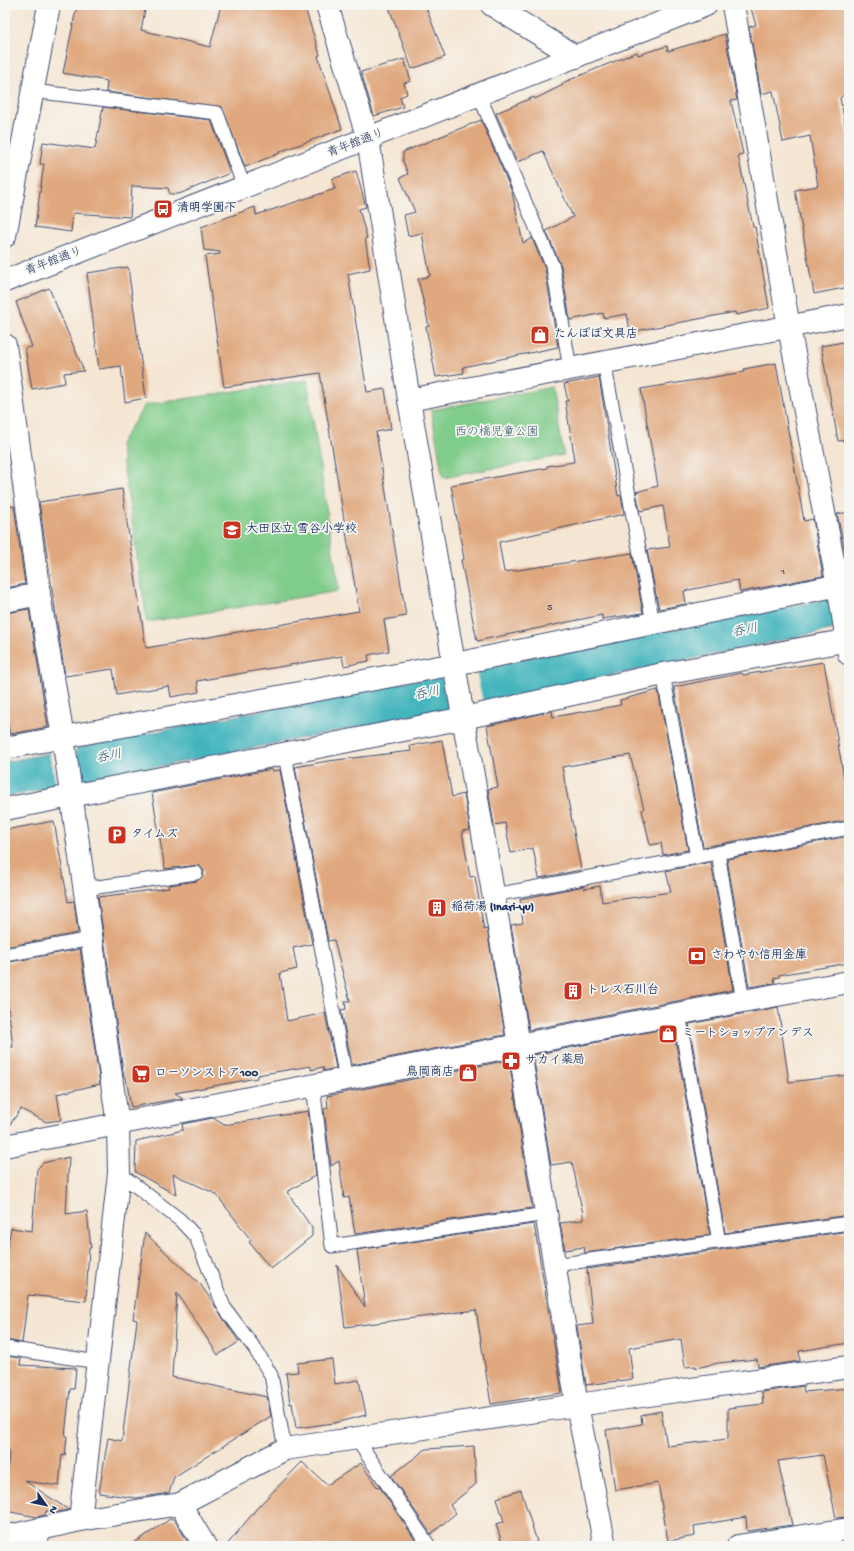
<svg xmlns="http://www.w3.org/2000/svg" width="854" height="1551" font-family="'Gochi Hand','Klee One',sans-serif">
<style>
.green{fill:#80cc8a;stroke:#4e7e74}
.water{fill:#45b5bd;stroke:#30728e}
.pier{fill:#f5e6d3}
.building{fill:#e0a87e}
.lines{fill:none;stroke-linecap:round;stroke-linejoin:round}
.lane-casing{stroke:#3c4a70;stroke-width:15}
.street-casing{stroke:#3c4a70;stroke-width:24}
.secondary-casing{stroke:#3c4a70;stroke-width:24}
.lane{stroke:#fff;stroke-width:13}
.street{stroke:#fff;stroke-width:22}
.secondary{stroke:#fff;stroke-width:22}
.labels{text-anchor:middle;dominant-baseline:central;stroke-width:3.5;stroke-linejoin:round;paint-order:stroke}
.number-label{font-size:10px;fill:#4c4d66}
.street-label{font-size:12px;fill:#1b2f5e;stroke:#f6f6f2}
.poi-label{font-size:12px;font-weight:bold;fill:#1b2f5e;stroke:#f6f6f2;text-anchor:start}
.park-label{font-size:12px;fill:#345669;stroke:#f6f6f2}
.water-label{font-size:13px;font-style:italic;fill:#28577a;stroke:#f6f6f2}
</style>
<rect width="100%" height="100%" fill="#f6f6f2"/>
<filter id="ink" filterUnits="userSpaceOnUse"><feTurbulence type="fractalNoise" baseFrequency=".025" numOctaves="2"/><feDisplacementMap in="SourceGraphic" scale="8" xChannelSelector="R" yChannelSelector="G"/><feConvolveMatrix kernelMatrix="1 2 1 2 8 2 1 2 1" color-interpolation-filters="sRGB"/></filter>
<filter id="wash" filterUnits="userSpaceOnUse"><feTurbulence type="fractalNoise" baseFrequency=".012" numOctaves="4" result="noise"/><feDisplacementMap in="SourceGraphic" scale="16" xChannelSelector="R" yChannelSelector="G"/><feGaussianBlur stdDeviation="0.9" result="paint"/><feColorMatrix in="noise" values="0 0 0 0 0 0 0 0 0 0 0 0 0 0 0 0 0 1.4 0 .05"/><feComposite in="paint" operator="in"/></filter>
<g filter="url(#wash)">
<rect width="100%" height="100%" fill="#f5e6d3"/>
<g class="green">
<path d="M307 380 339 591 147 622 120 444 145 405Z"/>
<path d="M552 387 564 455 443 478 431 410Z"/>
</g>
<path class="water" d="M849 595V626L494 700 5 797V762L434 676Z"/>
<g class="pier">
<path d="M475 666 483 703 449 710 442 673Z"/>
<path d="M75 747 82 784 57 789 49 752Z"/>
</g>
<g id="blocks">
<g class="building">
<path d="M77 5H146L141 30 210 47 221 5H304L320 55 318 56 342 129 279 152 280 153 245 167 222 107 106 92 107 81 63 73Z"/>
<path d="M388 5H425L445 57 412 69Z"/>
<path d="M750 5H849V90L840 98 849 142V287L814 294 795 190 818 186 810 136 783 142 773 91 761 94 749 27 756 25Z"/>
<path d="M725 34 737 100 731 101 743 154 738 155 753 227H755L769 308 736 315 735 312 630 332 627 314 604 318 603 313 570 320 561 266 546 231 573 217 543 151 517 162 496 113 534 97 535 99 563 85 562 83 637 52 638 55 667 46 668 51Z"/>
<path d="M404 59 411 81 404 83 407 94 400 97 403 107 374 116 361 72Z"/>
<path d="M103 107 211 120 230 173 179 194H170L168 188 132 186 130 217 73 213 71 232 35 227 44 164H40L43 142 95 149Z"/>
<path d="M481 120 512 192 523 243 532 238 545 269 558 347 463 367 464 373 436 377 426 327 429 326 418 279 430 276 422 233 408 236 404 215 415 212 400 178 408 174 403 161V152Z"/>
<path d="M356 171 366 207 359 209 367 238H365L370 269 348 274 367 392 385 389 391 429 376 432 406 616 384 620 389 651 368 655 369 661 344 666 342 656 197 681 199 692 171 697 169 686 117 695 113 669 65 676 39 502 122 489 146 648 359 611 320 373 224 387 205 256 220 254V252L204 250 201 227 255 207 256 215 335 189 332 179Z"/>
<path d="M128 267 146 398 125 402 121 366 99 369 87 273Z"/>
<path d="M49 288 84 371 64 373 65 383 32 389 25 348 32 347 16 302Z"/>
<path d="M849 341V440L838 441 821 346Z"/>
<path d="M776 363 804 521 813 519 823 576 740 592 738 580 684 591 686 604 659 609 647 550 670 547 663 506 640 511 636 492 658 486 641 389 744 372V369Z"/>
<path d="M599 377 618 496 621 495 624 514 499 542 504 572 632 553 643 613 602 619V615L477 641 461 560 464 559 451 485 547 468V466L574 462 573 454H574L565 401H568L564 384Z"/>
<path d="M14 506 25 584 7 588 5 580V507Z"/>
<path d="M849 512V571L837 514Z"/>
<path d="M29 609 48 727 10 734 5 708V613Z"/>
<path d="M824 662 847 796 849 795V820L703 847 674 687 742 673 743 675Z"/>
<path d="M658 690 688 850 663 855 661 843 650 845 642 810 644 809 630 755 562 767 581 870 539 878 533 848 511 853 505 823 494 825 488 789 498 787 487 726 552 711 553 717 621 705 620 700Z"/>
<path d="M442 740 452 797 464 794 470 830 462 831 470 877 475 876 484 930 487 929 505 1035 352 1065 341 1010 346 1009 345 1001H350L334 940 328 941 295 767 328 761 411 751 410 746Z"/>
<path d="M272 769V771L280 770 312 944 293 948 297 969 280 973 287 1021 325 1013 336 1068 324 1071 323 1067 311 1070V1066L257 1075V1078L175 1093 183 1098 131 1107 126 1078H124L98 897 169 888 168 885 197 881 203 876 204 871 199 865 165 869 152 793Z"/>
<path d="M54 821 68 902 74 901 78 933 5 947V830Z"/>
<path d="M849 836V963L779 975V977L774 978 775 983 749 987 727 859Z"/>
<path d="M711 862 733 990 529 1030 511 925 523 923 520 899 584 886V889L600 886 602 902 671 892 666 871Z"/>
<path d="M80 949 100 1084 57 1094 61 1120 46 1122 21 1109 5 1131V1048L13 1047 5 980V963Z"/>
<path d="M778 1007 789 1082 849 1075V1215L725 1233 689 1024Z"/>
<path d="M673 1027 710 1235 585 1253 584 1247 565 1250 560 1223 583 1220V1214L572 1162 551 1165 533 1055Z"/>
<path d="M509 1060 532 1208 355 1234 349 1197 344 1198 339 1161 331 1166 324 1109 328 1108 327 1096Z"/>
<path d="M308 1111 316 1175 287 1192 312 1228V1236L271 1269 249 1242 251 1240 216 1194 173 1174 176 1195 135 1172 136 1141 183 1130 182 1124 213 1118 224 1125Z"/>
<path d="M69 1157 66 1214 87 1211 91 1248H89L86 1301 28 1295 22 1343 5 1340V1260L11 1228 32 1231 37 1169 43 1163Z"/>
<path d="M534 1224 562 1393 491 1404 476 1310 345 1327 337 1265 365 1307 357 1250Z"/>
<path d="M849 1231V1343L799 1351 800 1361 758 1367 757 1359 718 1363 696 1368V1366L685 1367 681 1339 629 1348 633 1379 586 1385 577 1326 593 1324 587 1269Z"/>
<path d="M145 1233 201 1285 239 1342 218 1355 177 1293 172 1377 267 1397 271 1416 174 1477 169 1493 136 1498 99 1493 108 1438 122 1441 137 1320 133 1319Z"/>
<path d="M5 1356 21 1358 20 1365 76 1368 74 1389H70L65 1436H67L65 1456 62 1455 59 1486 25 1481 69 1510 57 1512 46 1511 45 1515 37 1517 5 1511 9 1450H5Z"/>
<path d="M332 1359 335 1384 359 1380 366 1415 334 1423 296 1428 292 1403 290 1404 286 1373 298 1372 297 1363Z"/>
<path d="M803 1386 804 1392 849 1388V1517L836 1518 823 1455 778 1461 792 1525 747 1531 746 1517 694 1526 695 1536 668 1541 658 1483 615 1490 606 1430 642 1424 641 1415 661 1411 667 1446 728 1439V1408L763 1404 762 1392Z"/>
<path d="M474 1446 476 1484 450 1505 456 1513 431 1534 391 1476 426 1449Z"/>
<path d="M302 1462 327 1485 361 1463 377 1487 379 1486 418 1544 416 1546H226L258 1507Z"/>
<path d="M521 1490 537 1542 524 1546H503L496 1524 504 1522 497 1498Z"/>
<path d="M170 1519H174L190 1546H130Z"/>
</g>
</g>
</g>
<g filter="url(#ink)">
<use href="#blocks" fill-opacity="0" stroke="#3c4a70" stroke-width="1"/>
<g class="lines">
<defs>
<g id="lane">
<path d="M32 91 217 113 244 187"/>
<path d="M479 95 553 267 570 369"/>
<path d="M604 362 653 623"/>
<path d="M663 674 697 857"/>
<path d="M285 755 346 1079"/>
<path d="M718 853 743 1001"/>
<path d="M84 889 196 873"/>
<path d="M494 895 849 828"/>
<path d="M5 955 91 939"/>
<path d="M679 1014 719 1242"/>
<path d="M313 1085 332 1246 546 1214"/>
<path d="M119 1173 180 1220 196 1237 224 1307 255 1349 271 1375 285 1449"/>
<path d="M555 1265 849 1223"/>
<path d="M5 1348 98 1362"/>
<path d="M356 1438 429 1546"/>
<path d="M39 1546 45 1528"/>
</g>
<g id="street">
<path d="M327 5 368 139 409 400 519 1045 577 1405 605 1546"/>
<path d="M492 5 576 57"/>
<path d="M733 5 789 327 840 597 849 654"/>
<path d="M5 236 49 5"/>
<path d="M5 345 39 594 63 737 118 1125 119 1173 80 1520"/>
<path d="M409 400 849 315"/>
<path d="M5 601 39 594"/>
<path d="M5 748 455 664 849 583"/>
<path d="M5 809 464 718 663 674 849 640"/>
<path d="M5 1146 743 1001 849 982"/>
<path d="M180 1504 205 1546"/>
<path d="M5 1537 80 1520 180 1504 285 1449 577 1405 849 1367"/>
<path d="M738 1546 849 1529"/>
</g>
<path id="secondary" d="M5 281 706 5"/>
</defs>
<use href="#lane" class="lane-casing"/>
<use href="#street" class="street-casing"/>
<use href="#secondary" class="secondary-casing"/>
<use href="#lane" class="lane"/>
<use href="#street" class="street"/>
<use href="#secondary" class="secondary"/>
</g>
</g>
<defs>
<symbol id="bus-square" viewBox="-11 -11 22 22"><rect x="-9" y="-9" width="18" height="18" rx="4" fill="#c8321e" stroke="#f6f6f2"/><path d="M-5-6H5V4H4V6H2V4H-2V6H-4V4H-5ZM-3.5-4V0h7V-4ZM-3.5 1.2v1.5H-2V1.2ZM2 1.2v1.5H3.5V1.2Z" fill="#fff"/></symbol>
<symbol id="shop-square" viewBox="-11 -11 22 22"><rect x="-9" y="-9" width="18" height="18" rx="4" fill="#c8321e" stroke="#f6f6f2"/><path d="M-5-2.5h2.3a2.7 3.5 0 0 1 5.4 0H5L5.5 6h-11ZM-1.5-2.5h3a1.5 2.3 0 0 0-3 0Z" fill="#fff"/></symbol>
<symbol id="school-square" viewBox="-11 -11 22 22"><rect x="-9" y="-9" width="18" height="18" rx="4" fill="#c8321e" stroke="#f6f6f2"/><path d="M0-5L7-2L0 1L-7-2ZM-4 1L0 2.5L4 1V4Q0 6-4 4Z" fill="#fff"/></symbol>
<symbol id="parking-square" viewBox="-11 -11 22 22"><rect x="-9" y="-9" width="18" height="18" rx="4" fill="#c8321e" stroke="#f6f6f2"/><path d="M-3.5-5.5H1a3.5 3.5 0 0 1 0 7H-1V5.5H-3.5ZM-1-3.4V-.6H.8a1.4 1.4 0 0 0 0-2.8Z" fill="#fff"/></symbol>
<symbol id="building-square" viewBox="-11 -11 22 22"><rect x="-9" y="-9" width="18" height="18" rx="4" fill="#c8321e" stroke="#f6f6f2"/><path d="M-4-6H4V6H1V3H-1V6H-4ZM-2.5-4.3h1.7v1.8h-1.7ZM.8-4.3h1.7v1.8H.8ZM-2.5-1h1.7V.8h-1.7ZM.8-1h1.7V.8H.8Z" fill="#fff"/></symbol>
<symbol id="bank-square" viewBox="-11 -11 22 22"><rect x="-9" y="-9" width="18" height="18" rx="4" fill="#c8321e" stroke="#f6f6f2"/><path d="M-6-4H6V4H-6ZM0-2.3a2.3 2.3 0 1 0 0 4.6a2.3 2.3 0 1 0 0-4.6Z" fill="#fff"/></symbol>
<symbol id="pharmacy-square" viewBox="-11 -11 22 22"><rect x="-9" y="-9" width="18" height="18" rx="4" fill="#c8321e" stroke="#f6f6f2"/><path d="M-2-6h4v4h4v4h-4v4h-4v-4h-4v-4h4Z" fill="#fff"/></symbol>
<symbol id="supermarket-square" viewBox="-11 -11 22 22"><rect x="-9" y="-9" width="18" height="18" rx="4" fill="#c8321e" stroke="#f6f6f2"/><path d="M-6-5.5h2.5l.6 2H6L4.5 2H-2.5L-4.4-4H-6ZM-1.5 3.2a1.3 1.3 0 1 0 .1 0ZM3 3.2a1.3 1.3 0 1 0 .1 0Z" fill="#fff"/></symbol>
</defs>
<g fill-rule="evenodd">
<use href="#bus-square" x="152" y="198" width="22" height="22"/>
<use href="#shop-square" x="529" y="324" width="22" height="22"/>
<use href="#school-square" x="221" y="519" width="22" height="22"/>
<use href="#parking-square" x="106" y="824" width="22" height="22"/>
<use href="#building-square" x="426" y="897" width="22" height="22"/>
<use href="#bank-square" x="686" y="945" width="22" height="22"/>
<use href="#building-square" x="562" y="980" width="22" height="22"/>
<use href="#shop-square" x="657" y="1023" width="22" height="22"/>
<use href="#pharmacy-square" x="500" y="1050" width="22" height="22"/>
<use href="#shop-square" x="457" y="1062" width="22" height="22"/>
<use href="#supermarket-square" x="130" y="1063" width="22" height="22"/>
</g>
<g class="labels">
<g class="number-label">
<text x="783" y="572">1</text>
<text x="550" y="608">5</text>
</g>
<g class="street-label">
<text transform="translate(356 144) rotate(-21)">青年館通り</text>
<text transform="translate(54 262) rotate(-21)">青年館通り</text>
</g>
<g class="poi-label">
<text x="177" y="209">清明学園下</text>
<text x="554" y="335">たんぽぽ文具店</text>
<text x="246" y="530">大田区立 雪谷小学校</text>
<text x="131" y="835">タイムズ</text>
<text x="451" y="908">稲荷湯 (Inari-yu)</text>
<text x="711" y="956">さわやか信用金庫</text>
<text x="587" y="991">トレス石川台</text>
<text x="682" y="1034">ミートショップアンデス</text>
<text x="525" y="1061">サカイ薬局</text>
<text x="454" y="1073" text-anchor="end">鳥岡商店</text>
<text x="155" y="1074">ローソンストア100</text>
</g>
<g class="park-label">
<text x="497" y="433">西の橋児童公園</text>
</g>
<g class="water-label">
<text transform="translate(745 631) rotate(-11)">呑川</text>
<text transform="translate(427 694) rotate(-11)">呑川</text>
<text transform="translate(109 757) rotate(-11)">呑川</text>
</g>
</g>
<rect width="854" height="1551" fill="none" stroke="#f6f6f2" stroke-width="20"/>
<g transform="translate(46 1505) rotate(123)" stroke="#f6f6f2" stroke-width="3" paint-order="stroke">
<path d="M0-3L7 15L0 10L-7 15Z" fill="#1b2f5e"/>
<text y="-6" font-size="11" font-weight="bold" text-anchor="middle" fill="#1b2f5e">N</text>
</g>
</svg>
